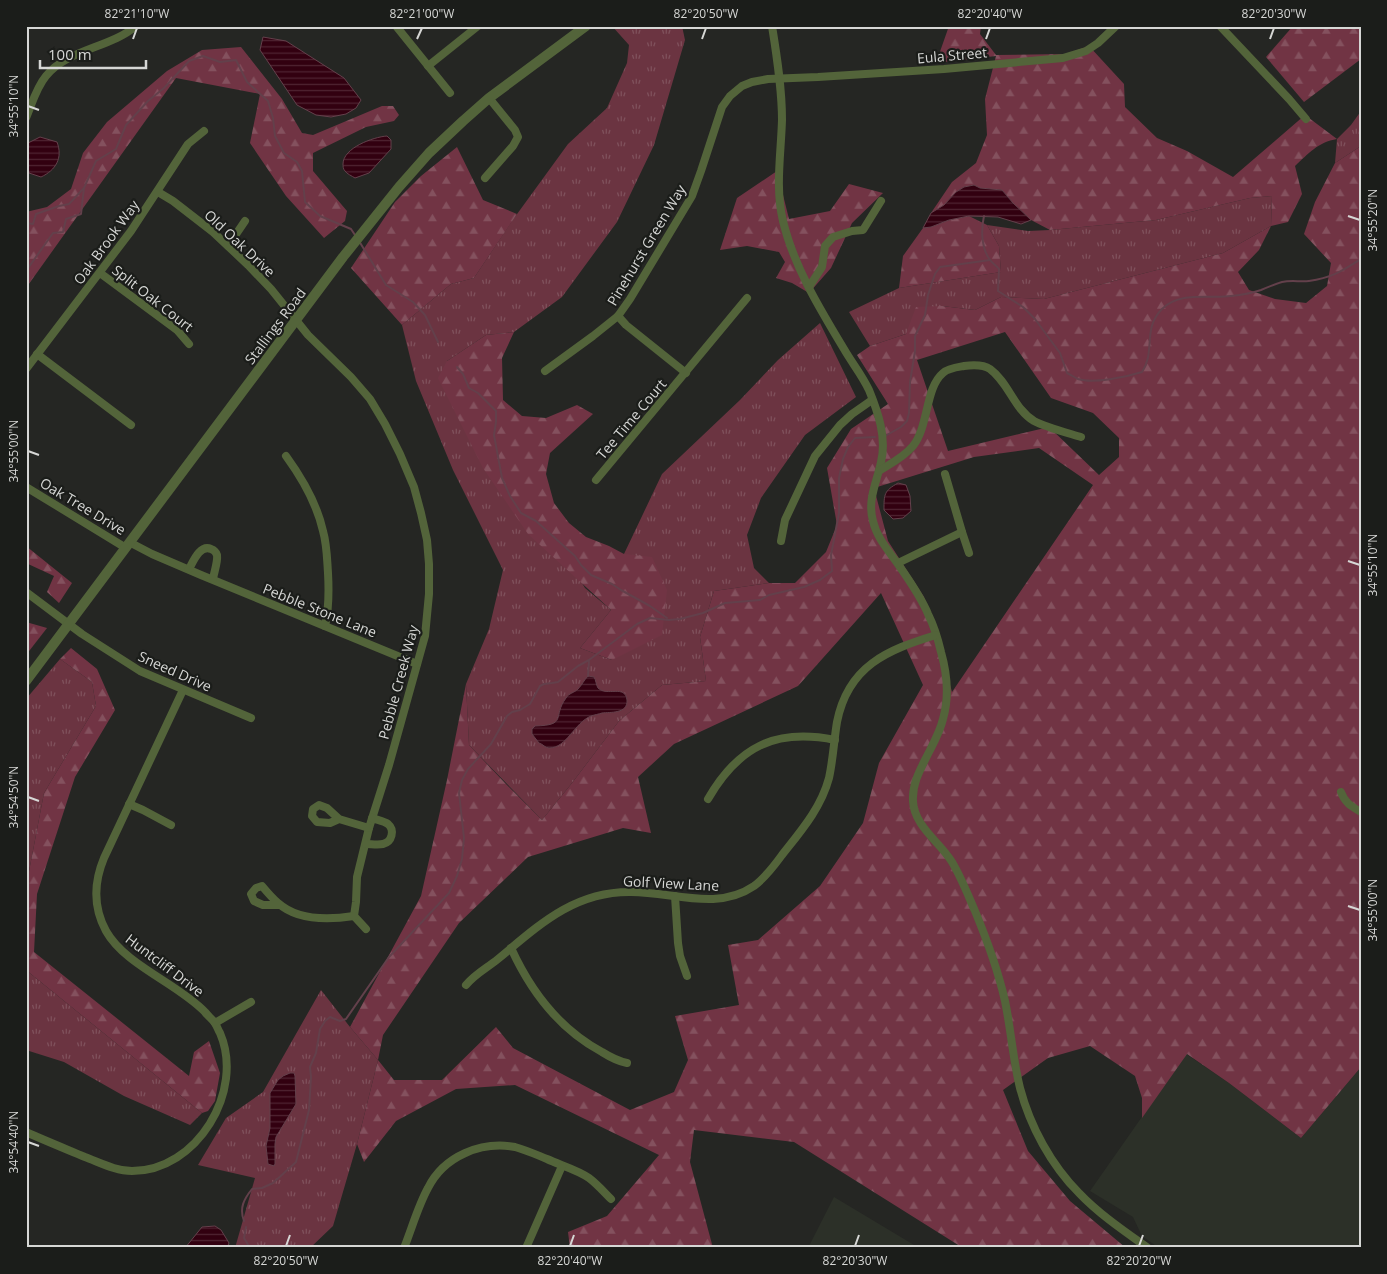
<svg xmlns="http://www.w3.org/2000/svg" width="1387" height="1274" font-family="'Open Sans',sans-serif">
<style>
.built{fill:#2c3028}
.grass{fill:url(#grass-tufts)}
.forest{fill:url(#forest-firs);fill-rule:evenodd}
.water{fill:url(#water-rules);stroke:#63404b}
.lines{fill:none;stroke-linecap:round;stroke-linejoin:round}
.stream{stroke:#63404b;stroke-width:2}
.minor{stroke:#53643a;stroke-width:8}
.tertiary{stroke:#53643a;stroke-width:10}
.ticks{fill:none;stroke:#d6d7d5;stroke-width:2}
.labels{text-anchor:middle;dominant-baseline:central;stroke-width:4.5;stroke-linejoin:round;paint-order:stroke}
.street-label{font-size:14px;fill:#d6d7d5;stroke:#1b1d1a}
.neatline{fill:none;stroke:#d6d7d5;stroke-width:2}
.ticks-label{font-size:12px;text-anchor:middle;fill:#d6d7d5}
</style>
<defs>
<pattern id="grass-tufts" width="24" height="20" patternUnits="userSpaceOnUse" patternTransform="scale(1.25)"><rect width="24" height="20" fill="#6b3441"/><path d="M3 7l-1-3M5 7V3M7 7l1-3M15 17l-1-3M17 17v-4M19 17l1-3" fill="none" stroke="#7f515c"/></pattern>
<pattern id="forest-firs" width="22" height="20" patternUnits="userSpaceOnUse" patternTransform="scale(1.25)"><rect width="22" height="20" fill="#713444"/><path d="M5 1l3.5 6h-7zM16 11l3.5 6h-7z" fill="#84515e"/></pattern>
<pattern id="water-rules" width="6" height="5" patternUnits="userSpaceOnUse" patternTransform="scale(1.25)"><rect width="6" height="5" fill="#320010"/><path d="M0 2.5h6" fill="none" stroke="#4f2432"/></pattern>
</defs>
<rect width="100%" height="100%" fill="#252623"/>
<g class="built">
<path d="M1186 1054 1229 1083 1301 1138 1361 1067V1248H1159L1142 1236 1133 1217 1090 1191Z"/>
<path d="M834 1197 919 1248H808Z"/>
</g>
<g class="grass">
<path d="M612 26H682L685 40 654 145 617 222 562 297 514 332 486 335 447 361 585 588 611 610 580 648 612 660 624 554 662 474 740 400 778 360 820 323 856 397 805 435 761 498 747 535 754 568 769 583 714 591 700 637 706 681 662 685 619 721 572 783 542 820 469 745 466 684 489 629 503 570 453 470 416 381 402 325 451 284 474 278 512 221 568 144 607 108 627 63 629 45Z"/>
<path d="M1361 111V146L1335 163 1337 139 1351 125Z"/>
<path d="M1272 196 1271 226 1223 253 1044 299 1001 297 975 310 942 306 906 334 870 346 849 312 899 288 1001 272 999 246 987 225 1028 231 1050 230 1156 220 1250 198Z"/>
<path d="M60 659 92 682 96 706 44 793 26 887V699Z"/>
<path d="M26 970 202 1113 190 1125 124 1096 64 1062 26 1050Z"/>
<path d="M321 990 350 1027 378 1060 357 1144 333 1226 310 1248H235L255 1178 198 1165 226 1118 263 1092Z"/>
</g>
<g class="forest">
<path d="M949 26H981L980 34 996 55 1066 54 1089 46 1124 84 1125 107 1157 138 1187 151 1233 177 1305 115 1337 139C1318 142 1308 154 1295 166L1302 194 1288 222 1271 226 1259 250 1238 272 1249 290 1275 299 1306 303 1327 286 1331 263 1304 234 1315 202 1335 163 1361 146V1067L1301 1138 1229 1083 1187 1054 1142 1118V1098L1135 1076 1090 1046 1048 1058 1003 1090 1028 1151 1070 1201 1126 1248H963L794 1142 694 1130 690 1162 713 1248H570L568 1232 607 1216 659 1155 515 1085 456 1089 396 1121 364 1162 357 1144 378 1060 350 1027 421 896 447 780 466 684 469 745 505 783 542 820 572 783 619 721 662 685 706 681 700 637 714 591 769 583H795L826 552 837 525 827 468 851 429 888 404 857 355 870 346 906 334 916 307 942 306 975 310 1001 297 1044 299 1223 253 1271 226 1272 196 1250 198 1156 220 1050 230 1031 220 1013 203 1002 190 980 188 974 185 964 187 956 192 944 205 931 213 952 182 976 163 987 135 985 99 996 56 936 63ZM1005 332 1051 398 1093 413 1119 438V457L1099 475 1049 427 948 451 917 360ZM1039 448 1093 485 952 692 938 640 924 597 888 541 874 488 974 457ZM881 593 923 685 879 763 863 823 820 886 758 940 728 945 739 1005 675 1016 688 1060 674 1092 630 1110 513 1048 496 1027 442 1080H394L378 1060 383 1035 459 923 528 857 623 828 651 833 638 777 674 744 798 686Z"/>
<path d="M1293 26H1361V59L1304 102 1266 57Z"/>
<path d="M241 47 282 99 302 133 313 135 382 106H393L399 115 394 121 366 127 313 153V171L347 211 345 221 324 238 286 196 250 143 260 94 176 78 26 288V212L47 207 71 189 83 153 107 122 167 71 202 50Z"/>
<path d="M457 147 483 200 517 214 474 278 451 284 402 325 351 268 395 202 421 176Z"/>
<path d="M777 171 789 219 830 211 849 184 883 193 852 223 831 268 809 293 792 283 776 278 785 262 779 252 747 246 720 250 737 198Z"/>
<path d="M969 216 987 225 999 246 1001 272 899 288 903 256 923 228 931 227 949 220Z"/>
<path d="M514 332 502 358 503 400 522 416 546 418 577 405 593 414 550 453 546 474 554 503 569 523 586 537 609 546 624 554 652 557 667 590 662 635 612 660 580 648 611 610 528 534 483 468 438 378 447 361 486 335Z"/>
<path d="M26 546 72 583 59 603 47 592 54 576 26 563Z"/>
<path d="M26 622 47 628 26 655Z"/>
<path d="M71 648 97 669 115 710 75 777 37 894 34 952 189 1076 194 1052 209 1041 220 1073 215 1101 208 1111 202 1113 26 970V887L44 793 96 706 92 682 60 659Z"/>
</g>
<g class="water">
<path d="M263 37 286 41 344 78 361 100 356 108 346 114 331 117 316 115 297 105 260 50Z"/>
<path d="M387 136 391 140V149L369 173 355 178C352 176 347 174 345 171 343 169 343 166 343 164 343 148 373 137 387 136Z"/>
<path d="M40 137 57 142C63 158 56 170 41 177L29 173 26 162 28 143Z"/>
<path d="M974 185 980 188 1002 190 1013 203 1031 220 1021 224 998 217 969 216 949 220 931 227 923 228 931 213 944 205 956 192 964 187Z"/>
<path d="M898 483 906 485 910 496 911 511 903 518 893 519 884 510C884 494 884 491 898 483Z"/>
<path d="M588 676 594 677C596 680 596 685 598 688 607 697 625 684 627 700 628 714 610 712 602 713 599 714 594 715 591 716 574 723 567 748 549 748 545 748 543 744 539 743L532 734V729L535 726C568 725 552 717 566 698 569 693 574 693 578 689 582 685 584 680 588 676Z"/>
<path d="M290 1073H294L295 1076 296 1104 276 1137 275 1144V1164L274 1166 268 1164 266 1146 270 1128V1093L278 1080 283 1076Z"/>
<path d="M215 1226 221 1230 229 1243 227 1248H185L202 1227Z"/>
</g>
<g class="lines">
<g class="stream">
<path d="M984 216C981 229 981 248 990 260 992 263 997 266 999 269L998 291 1023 307 1035 319 1060 353 1067 373C1071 375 1074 377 1078 379 1094 384 1126 377 1142 372 1156 351 1142 329 1162 309 1180 291 1209 299 1231 296 1241 295 1252 293 1261 290 1268 287 1275 284 1282 282 1291 280 1300 282 1309 281 1332 278 1342 271 1361 259"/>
<path d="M26 223 33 224 36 214 59 206 69 204 84 188 96 161 116 149 126 125 148 101 164 88 189 61 203 56 220 62 236 60 247 82 268 101 273 118 275 136 284 153 297 162 302 171 305 202 320 216 351 229 355 235"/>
<path d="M359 241 386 285 413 302 425 315 438 342"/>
<path d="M26 271 53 233 63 232 66 219 81 214 84 188"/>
<path d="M457 367 463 374 469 388 478 393 496 411V422L494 435 502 478 510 496 521 513 536 521 575 556 581 565 591 575 612 584 621 590 650 606 667 618"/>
<path d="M885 436 901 427 907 421 909 413 910 382 915 351V336L925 315 928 295 935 274 940 267 990 260"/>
<path d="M588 676 589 661"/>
<path d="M244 1221C239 1208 244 1199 252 1189L262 1188 273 1183 296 1162 309 1110 311 1077 310 1067 316 1053 320 1029 325 1021 330 1017 340 1021 346 1019 389 957 449 893 457 876 462 859 464 838 459 793 462 780 468 769 491 744 507 716 512 712 520 710 530 704 540 686 544 684 552 683 558 682 578 666 589 660 637 624 650 618 669 620 680 619 703 613 725 603 760 600 769 595 804 587 820 580 832 571 831 555 839 513V478L843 459 848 447 855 438 875 437"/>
<path d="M246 1227 244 1238 250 1248"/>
</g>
<g class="minor">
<path d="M396 26 450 93"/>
<path d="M772 26C777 57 782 89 782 120 781 154 775 188 783 221 794 267 820 309 844 349 852 363 862 375 869 390 878 412 887 438 881 462 877 482 867 500 873 521 877 539 890 552 900 567 910 582 921 597 928 614 934 626 938 639 941 652 947 673 949 698 943 719 940 732 933 744 927 756 920 770 912 784 913 801 914 826 940 842 952 862 961 877 968 895 975 911 987 940 998 970 1005 1001 1011 1030 1013 1060 1020 1088 1030 1126 1051 1165 1079 1193 1099 1214 1124 1231 1148 1248"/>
<path d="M1220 26 1289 99 1306 119"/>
<path d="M428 66 478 26"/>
<path d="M26 118C32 104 36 88 46 76 68 49 110 48 136 26"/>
<path d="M485 178 513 146 518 137 515 130 489 98"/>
<path d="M158 192 173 201 213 232 248 265 271 289 308 335 351 377 370 399 385 424 400 454 414 487 421 513 427 540 429 564V594L425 636 389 765 369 828 357 877 356 902 354 916 366 929"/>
<path d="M228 246 245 221"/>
<path d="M100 273 177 330 189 344"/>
<path d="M809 287 822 267 825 246 833 237 852 231 863 230 881 201"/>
<path d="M618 316 626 325 686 373"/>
<path d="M37 354 131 425"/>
<path d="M26 369 131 231 188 144 204 131"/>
<path d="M545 371 593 336 618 316 630 299 692 196 701 171 722 107 730 96 742 86 752 82 768 79 818 77 944 69 1063 58 1086 51 1098 43 1116 26"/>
<path d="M286 456C302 478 317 504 323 531 327 545 327 559 328 573 329 591 329 609 325 626"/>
<path d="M879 471C890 464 904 457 913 446 929 426 925 388 943 373 948 368 958 367 964 366 972 365 984 365 990 369 1009 383 1014 409 1034 421 1045 427 1068 433 1081 437"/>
<path d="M596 480 747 298"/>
<path d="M26 487 126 548"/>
<path d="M962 532 969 553"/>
<path d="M781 541 785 520 815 456 840 425 852 414 872 400"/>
<path d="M131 543 152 554 201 575 417 664"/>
<path d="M898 563 962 532 945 474"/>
<path d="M189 569C193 562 200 544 211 549 214 550 216 552 217 555 218 562 214 572 213 579"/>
<path d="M26 592 82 634 140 671 251 718"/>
<path d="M1341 792C1345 803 1351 806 1361 812"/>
<path d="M708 799C738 747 775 728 835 740"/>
<path d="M129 804 143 810 171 825"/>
<path d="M339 819 330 823 317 822 312 816 313 809 319 805 327 808 339 819 369 828"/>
<path d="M366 844C371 844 378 845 383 844 392 842 395 830 388 824 384 821 377 820 372 818"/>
<path d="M675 896 678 943 680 956 687 976"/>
<path d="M279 905H263L254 901 251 894 256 888 262 886C267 892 272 898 278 903 298 921 329 920 354 916"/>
<path d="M511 948C531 992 559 1029 602 1052 610 1057 617 1061 627 1063"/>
<path d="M466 985C475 974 487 968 498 959 538 926 573 892 629 892 671 891 716 912 754 886 765 878 774 866 782 855 801 831 821 808 829 778 833 760 834 740 837 722 848 666 887 650 936 635"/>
<path d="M215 1023 251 1002"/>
<path d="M26 1132C46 1141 66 1149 85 1157 101 1163 116 1171 132 1171 197 1171 245 1091 220 1033 218 1030 217 1026 215 1023 212 1019 208 1016 205 1012 177 983 125 965 106 931 93 907 94 882 104 858L183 690"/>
<path d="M404 1248C412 1228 418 1206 428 1188 444 1156 481 1141 515 1147 526 1150 537 1155 547 1159 560 1165 578 1170 589 1178 597 1184 604 1192 611 1199"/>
<path d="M526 1248 562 1166"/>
</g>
<path class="tertiary" d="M26 681 343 257 399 187 429 153 463 121 489 98 586 26"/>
</g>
<path class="ticks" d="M133 39 137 28M417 39 422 28M702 39 706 28M986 39 990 28M1270 39 1274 28M28 106 39 110M1348 216 1360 220M28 451 39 455M1348 561 1360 565M28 797 39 801M1348 906 1360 910M28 1142 39 1146M286 1246 290 1235M570 1246 574 1235M855 1246 859 1235M1139 1246 1143 1235"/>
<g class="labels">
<g class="street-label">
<text transform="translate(952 55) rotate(-5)">Eula Street</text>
<text transform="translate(106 242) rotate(-54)">Oak Brook Way</text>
<text transform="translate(240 243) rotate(43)">Old Oak Drive</text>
<text transform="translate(646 245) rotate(-59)">Pinehurst Green Way</text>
<text transform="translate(153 298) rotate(38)">Split Oak Court</text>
<text transform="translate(275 326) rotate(-53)">Stallings Road</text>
<text transform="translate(631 419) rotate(-50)">Tee Time Court</text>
<text transform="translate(83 506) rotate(31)">Oak Tree Drive</text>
<text transform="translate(320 610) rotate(22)">Pebble Stone Lane</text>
<text transform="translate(175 671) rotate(24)">Sneed Drive</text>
<text transform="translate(398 682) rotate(-75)">Pebble Creek Way</text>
<text transform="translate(671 883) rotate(3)">Golf View Lane</text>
<text transform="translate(165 965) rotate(37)">Huntcliff Drive</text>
</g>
</g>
<rect width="1387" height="1274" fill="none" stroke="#1b1d1a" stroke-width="55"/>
<path d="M40 60v8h106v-8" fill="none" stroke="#d6d7d5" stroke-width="2.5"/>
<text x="48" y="60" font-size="15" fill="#d6d7d5" stroke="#1b1d1a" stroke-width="4" paint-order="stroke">100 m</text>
<rect x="28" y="28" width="1332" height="1218" class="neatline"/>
<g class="ticks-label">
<text x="137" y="18">82°21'10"W</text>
<text x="422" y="18">82°21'00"W</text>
<text x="706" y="18">82°20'50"W</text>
<text x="990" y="18">82°20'40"W</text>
<text x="1274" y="18">82°20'30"W</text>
<text transform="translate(14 106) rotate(-90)" y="4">34°55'10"N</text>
<text transform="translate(1373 220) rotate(-90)" y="4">34°55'20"N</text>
<text transform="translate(14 451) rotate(-90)" y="4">34°55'00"N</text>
<text transform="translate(1373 565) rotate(-90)" y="4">34°55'10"N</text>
<text transform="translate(14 797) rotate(-90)" y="4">34°54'50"N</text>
<text transform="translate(1373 910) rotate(-90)" y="4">34°55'00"N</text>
<text transform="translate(14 1142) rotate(-90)" y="4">34°54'40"N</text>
<text x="286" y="1265">82°20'50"W</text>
<text x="570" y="1265">82°20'40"W</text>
<text x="855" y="1265">82°20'30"W</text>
<text x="1139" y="1265">82°20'20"W</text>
</g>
</svg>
